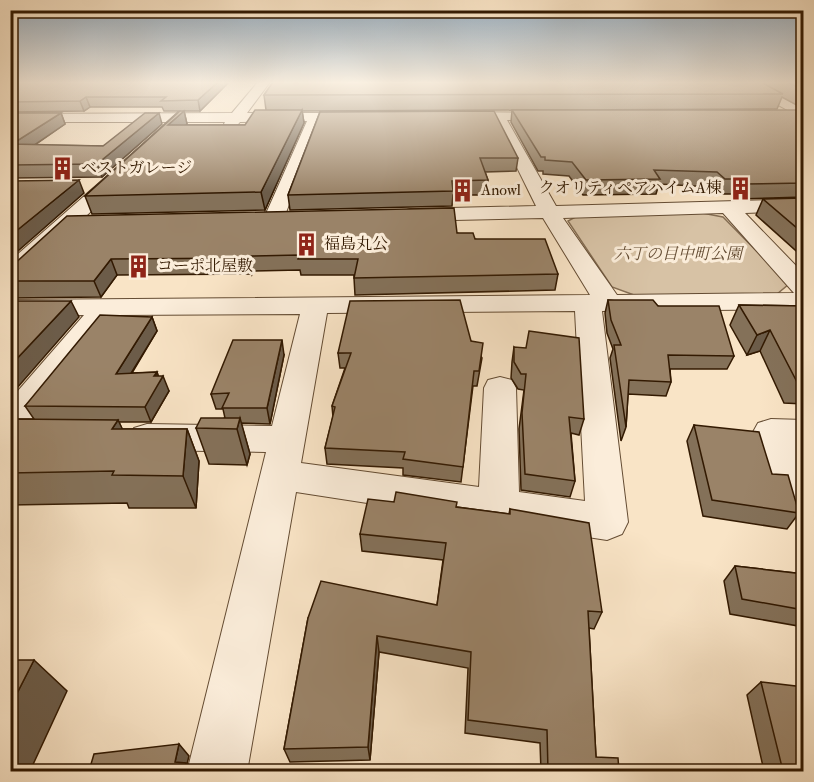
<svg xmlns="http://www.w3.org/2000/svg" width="814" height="782" font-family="'IM FELL Double Pica','Noto Serif JP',serif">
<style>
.green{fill:#d7c2a5;stroke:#856e54;stroke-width:1.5}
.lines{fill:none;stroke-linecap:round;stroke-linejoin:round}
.minor-casing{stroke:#644c33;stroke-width:2}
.minor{fill:#fbedda;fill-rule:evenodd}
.wall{fill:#847159;stroke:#331a02;stroke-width:1.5}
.shaded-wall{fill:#6c5c49;stroke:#331a02;stroke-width:1.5}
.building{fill:#9a8368;stroke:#331a02;stroke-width:1.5}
.labels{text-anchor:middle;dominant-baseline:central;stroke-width:6;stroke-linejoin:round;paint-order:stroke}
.far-poi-label{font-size:16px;fill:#331a02;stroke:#fbedda;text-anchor:start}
.far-park-label{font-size:16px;font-style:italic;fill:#644c33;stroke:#fbedda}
</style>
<rect width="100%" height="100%" fill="#f9e4c6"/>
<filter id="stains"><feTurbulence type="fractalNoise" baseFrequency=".00333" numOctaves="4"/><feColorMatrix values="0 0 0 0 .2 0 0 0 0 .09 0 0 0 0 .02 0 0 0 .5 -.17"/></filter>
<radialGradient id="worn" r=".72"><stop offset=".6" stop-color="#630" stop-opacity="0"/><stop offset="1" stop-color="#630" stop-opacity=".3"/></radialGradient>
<path class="green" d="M702 213 723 217 789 284 777 294 634 295 612 287 568 221 579 215Z"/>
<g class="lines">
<defs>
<g id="minor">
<path d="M258 82H270L247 113H363L370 117 363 121H317L319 124 284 218 281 222 274 224 267 222 264 218 307 121 240 122C236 127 233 129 226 127L224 124 225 122H10V114L232 113Z"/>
<path d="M736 82H751L804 109V119Z"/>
<path d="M453 112 563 113 565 116 558 120H507L556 206 804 199V211L745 213 804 274V309L602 311 628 522 622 534 607 540 296 492 247 772H187L266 452 147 450 134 446 129 437 134 428 147 424 272 426 300 314 114 315 22 433 10 436V400L84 315 10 316V300L590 295 543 218 410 221 403 219 400 215 403 211 410 209 536 206 495 123 497 120 448 119 446 116ZM723 213 794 293 617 295 563 218ZM575 311 585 501 519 492 516 388 512 380 500 377 488 380 484 388 479 487 301 463 327 313Z"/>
<path d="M120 169 126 170 129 174 126 178 19 280 10 282V261L114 170Z"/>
<path d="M771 419 804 420V446H796L804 461V519L790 515 753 432 758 423Z"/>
</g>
</defs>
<use href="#minor" class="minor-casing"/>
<use href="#minor" class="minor"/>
</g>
<g class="wall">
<path d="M10 82H229L200 111H184L187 124 186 125H245L266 110 264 95 273 82H804V109L782 97 777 109 302 111 304 123 265 210 92 214 85 196 179 111H164L162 107H90L84 111 10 112Z"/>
<path d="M512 110 804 111V197L738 199 733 194H720L712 187 659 184 656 194 583 195 569 176 543 174V171H538L511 122Z"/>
<path d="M320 112 518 158 516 171 485 172 488 180 487 195H453L452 206 290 210 288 195Z"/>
<path d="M10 113H61L65 124 35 145 103 146 162 124 102 177 10 178Z"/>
<path d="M804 198V258L756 215 763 199Z"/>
<path d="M457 233 475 239 558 274 555 290 355 295 354 278V275H301L300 270 253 271 252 274 117 275 101 297 10 298V266Z"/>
<path d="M608 300 658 306 734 356 727 369H670L671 382 666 396 628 394 626 427 621 441 610 358 613 349 607 333 605 313Z"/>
<path d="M739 305 804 306V404L784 403 760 351 747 355 730 325Z"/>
<path d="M152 317 157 331 132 373 157 372 158 376 169 391 151 422H119L122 429H187L199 461 196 508H129L127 503 10 505V419H34L25 406Z"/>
<path d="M471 341 482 358 477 386H473L461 482 403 475V468L327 464 325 448 333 417 332 406 345 368H340L338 353Z"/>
<path d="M514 347 584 419 579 435 571 433 575 481 570 497 521 490 519 429 524 390 518 389 511 378 512 362Z"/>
<path d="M284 355 270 424 241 423 250 454 247 465 209 464 196 428 225 418 223 409H216L211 394Z"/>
<path d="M694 425 772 474 799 513 787 529 703 516 687 441Z"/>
<path d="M457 507 509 514 510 509 602 612 594 629 589 628 596 757 619 771H541L540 743 465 733 468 668 379 652 370 760 290 762 284 749 308 618 437 605 443 560 362 551 360 534Z"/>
<path d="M735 566 804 574V627L730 614 724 581Z"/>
<path d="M761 682 804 771H764L747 695Z"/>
</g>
<g class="shaded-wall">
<path d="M218 82H229L200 111 198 100Z"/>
<path d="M86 97 90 107 84 111 80 101Z"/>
<path d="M302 110 304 123 265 210 261 192Z"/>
<path d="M184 111 187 124 172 139 168 125Z"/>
<path d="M61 113 65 124 18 156 12 144Z"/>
<path d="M159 113 162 124 102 177 97 164Z"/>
<path d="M79 180 84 193 10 258V236Z"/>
<path d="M250 256 253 271 252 274 249 258Z"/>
<path d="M111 259 117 275 101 297 94 281Z"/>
<path d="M71 301 79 317 10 396V366Z"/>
<path d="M152 317 157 331 122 388 116 374Z"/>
<path d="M770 330 760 351 747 355 757 335Z"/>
<path d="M282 340 284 355 270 424 267 408Z"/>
<path d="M157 372 160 381 163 376 169 391 151 422 145 407Z"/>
<path d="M240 418 250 454 247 465 237 429Z"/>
<path d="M118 420 134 453 112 429Z"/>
<path d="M187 429 199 461 196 508 183 476Z"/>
<path d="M377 636 379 652 370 760 368 747Z"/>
<path d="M34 660 67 691 30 771H10V707Z"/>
<path d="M179 744 189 756 187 764 193 771H184L175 762Z"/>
</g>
<g class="building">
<path d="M10 82H218L198 100 161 101 166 97H86L80 101 10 102Z"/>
<path d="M273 82H761L783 94 264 95Z"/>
<path d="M787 82H804V90Z"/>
<path d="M255 110H302L261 192 85 196 180 111H184L168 125H245Z"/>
<path d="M512 110H801L804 111V183L744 184 739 179H725L717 172 654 170 660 179 586 180 572 162 545 160V157H541Z"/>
<path d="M494 111 518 158H480L488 180 452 181 453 191 288 195 320 112Z"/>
<path d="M10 113H61L12 144 103 146 145 113H159L97 164 10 165Z"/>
<path d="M79 180 10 236V181Z"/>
<path d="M804 198V234L763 199Z"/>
<path d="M454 208 457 233H473L475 239H545L558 274 354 278 358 259H298L299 255 250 256 249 258 111 259 94 281H10V266H12L67 216Z"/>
<path d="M460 300 471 341 483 343 479 371H474L463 467 403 459 405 452 325 448 335 407 332 406 351 353H338L350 301Z"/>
<path d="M608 300H653L658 306H719L734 356 668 355 671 382 629 380 626 427 614 345H621L611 320Z"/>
<path d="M10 301H71L10 366Z"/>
<path d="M739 305 804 306V382H797L770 330 757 335Z"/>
<path d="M100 315 152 317 116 374 157 372 154 376H163L145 407 25 406Z"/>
<path d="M529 331 579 338 584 419 569 417 575 481 525 474 522 413 526 374H521L514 362V347L526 348Z"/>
<path d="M233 340H282L267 408H222L229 393 211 394Z"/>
<path d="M201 418H240L237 429 196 428Z"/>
<path d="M10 419 118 420 112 429H187L183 476 112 475 114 471 10 473Z"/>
<path d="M694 425 759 432 772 474 788 475 799 513 712 500Z"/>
<path d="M396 492 457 502 456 507 510 514V509L589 523 602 612 588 611 596 757 618 758 619 771H548L547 730 468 720 471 652 377 636 368 747 284 749 308 618 321 581 437 605 446 543 360 534 368 499 394 502Z"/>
<path d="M735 566 804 574V610L742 599Z"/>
<path d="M10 660H34L10 707Z"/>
<path d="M761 682 804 687V771H783Z"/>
<path d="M179 744 175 762 186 763 184 771H89L94 754Z"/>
</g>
<linearGradient id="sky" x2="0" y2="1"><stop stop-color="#94acc0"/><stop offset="0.43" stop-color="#fcf3e5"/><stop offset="1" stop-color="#fcf3e5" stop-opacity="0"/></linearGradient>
<rect width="814" height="192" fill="url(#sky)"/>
<defs>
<symbol id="building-bare" viewBox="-9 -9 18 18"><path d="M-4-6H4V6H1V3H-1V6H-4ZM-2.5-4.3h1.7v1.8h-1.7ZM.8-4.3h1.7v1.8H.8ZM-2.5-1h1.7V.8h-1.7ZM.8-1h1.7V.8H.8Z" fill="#8f2418" stroke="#fbedda" stroke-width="2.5" paint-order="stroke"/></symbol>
</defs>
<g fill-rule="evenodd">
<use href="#building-bare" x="46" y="152" width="33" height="33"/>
<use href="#building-bare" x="724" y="172" width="33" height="33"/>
<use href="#building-bare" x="446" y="174" width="33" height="33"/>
<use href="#building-bare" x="290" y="228" width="33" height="33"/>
<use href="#building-bare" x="122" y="250" width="33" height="33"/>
</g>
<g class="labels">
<g class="far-poi-label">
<text x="81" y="168">ベストガレージ</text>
<text x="722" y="188" text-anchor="end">クオリティペアハイムA棟</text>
<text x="481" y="190">Anowl</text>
<text x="324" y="244">福島丸公</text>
<text x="157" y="266">コーポ北屋敷</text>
</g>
<g class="far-park-label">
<text x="678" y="254">六丁の目中町公園</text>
</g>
</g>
<rect width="814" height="782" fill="none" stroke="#f9e4c6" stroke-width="36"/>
<rect x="12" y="12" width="790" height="758" fill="none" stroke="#331a02" stroke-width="3"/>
<rect x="18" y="18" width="778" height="746" fill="none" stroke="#331a02" stroke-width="1.5"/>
<rect width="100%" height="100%" filter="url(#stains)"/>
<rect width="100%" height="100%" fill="url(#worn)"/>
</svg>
